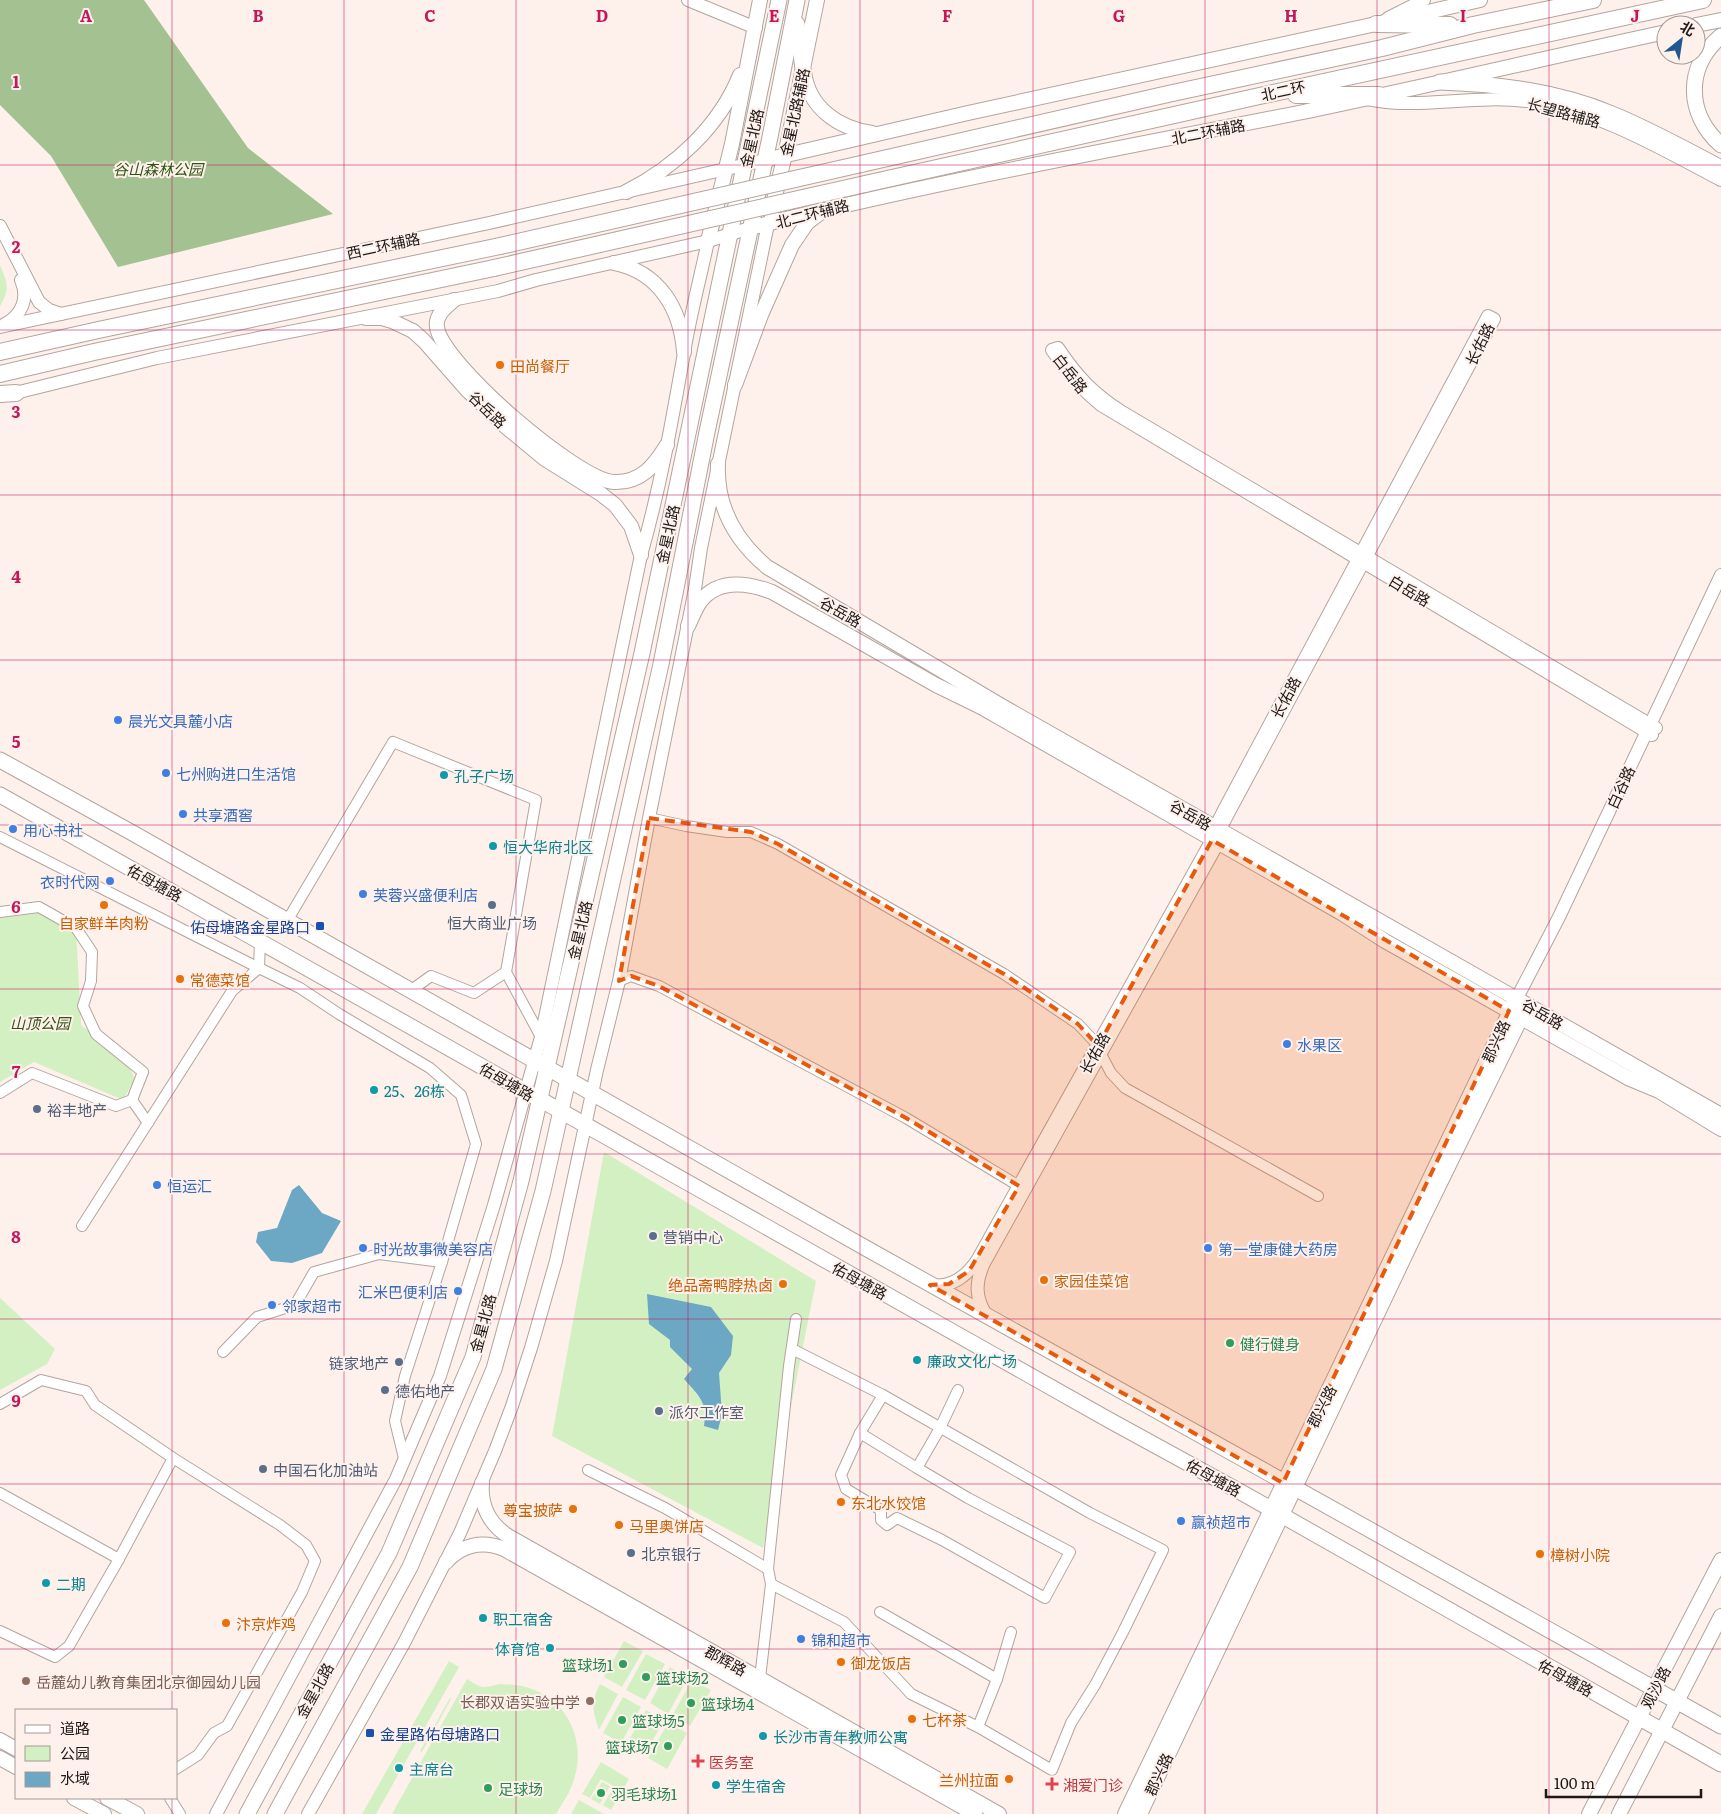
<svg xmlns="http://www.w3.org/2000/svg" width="1721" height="1814" font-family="Literata,'Noto Sans SC',serif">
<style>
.green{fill:#d3f0c2}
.forest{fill:#a3c191}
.water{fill:#6ca7c3}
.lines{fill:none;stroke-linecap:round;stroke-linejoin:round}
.minor-casing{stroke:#b3a49e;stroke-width:12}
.tertiary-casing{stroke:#b3a49e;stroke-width:14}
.secondary-casing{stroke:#b3a49e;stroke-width:16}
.primary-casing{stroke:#b3a49e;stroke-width:17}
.trunk-casing{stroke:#b3a49e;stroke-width:18}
.minor{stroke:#fff;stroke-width:10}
.tertiary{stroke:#fff;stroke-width:12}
.secondary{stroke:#fff;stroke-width:14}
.primary{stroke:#fff;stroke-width:15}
.trunk{stroke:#fff;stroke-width:16}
.trunk-bridge-casing{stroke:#b3a49e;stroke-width:18;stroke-linecap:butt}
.trunk-bridge{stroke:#fff;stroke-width:16}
.marked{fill:#e8590c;fill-opacity:0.2;stroke:#e8590c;stroke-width:4;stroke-dasharray:10 6;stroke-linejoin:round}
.grid{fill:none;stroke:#c2185b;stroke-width:1;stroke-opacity:0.55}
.food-dot{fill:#e8710a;stroke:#fef1ec;stroke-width:2}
.shop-dot{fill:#3f7fe0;stroke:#fef1ec;stroke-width:2}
.culture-dot{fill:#0f9aa8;stroke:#fef1ec;stroke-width:2}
.service-dot{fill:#5c6f8a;stroke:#fef1ec;stroke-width:2}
.transit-dot{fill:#1a4fb4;stroke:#fef1ec;stroke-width:2}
.leisure-dot{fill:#2e9e5b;stroke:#fef1ec;stroke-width:2}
.education-dot{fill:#8d6e63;stroke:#fef1ec;stroke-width:2}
.health-dot{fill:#e0444e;stroke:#fef1ec;stroke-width:2}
.labels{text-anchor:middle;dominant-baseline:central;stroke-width:4;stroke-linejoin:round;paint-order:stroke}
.street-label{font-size:15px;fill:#1e1816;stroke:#fef1ec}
.park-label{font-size:15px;font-style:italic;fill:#2f5411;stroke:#fef1ec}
.food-label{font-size:15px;fill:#c56008;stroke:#fef1ec;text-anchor:start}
.shop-label{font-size:15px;fill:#366cbe;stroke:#fef1ec;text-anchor:start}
.culture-label{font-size:15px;fill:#0d838f;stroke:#fef1ec;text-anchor:start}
.service-label{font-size:15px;fill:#4e5e75;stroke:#fef1ec;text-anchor:start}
.transit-label{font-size:15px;fill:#164399;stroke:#fef1ec;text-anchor:end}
.leisure-label{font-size:15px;fill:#27864d;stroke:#fef1ec;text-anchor:start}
.education-label{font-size:15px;fill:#785e54;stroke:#fef1ec;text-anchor:start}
.health-label{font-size:15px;fill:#be3a42;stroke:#fef1ec;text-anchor:start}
.grid-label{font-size:16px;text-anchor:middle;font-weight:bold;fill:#c2185b;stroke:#fef1ec;stroke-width:4;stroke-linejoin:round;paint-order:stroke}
</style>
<rect width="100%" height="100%" fill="#fef1ec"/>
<g class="green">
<path d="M0 265C7 282 11 289 0 306Z"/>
<path d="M39 913 76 928 81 1025 127 1062 135 1079 123 1100 34 1062 0 1082V918Z"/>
<path d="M604 1152 816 1281 763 1548 552 1436Z"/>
<path d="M0 1298 55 1349 47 1364 0 1390Z"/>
<path d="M624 1641 643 1651 622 1687 604 1677Z"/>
<path d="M646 1654 665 1664 645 1700 626 1690Z"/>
<path d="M449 1661 459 1667 376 1814H362Z"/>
<path d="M670 1667 688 1678 668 1714 650 1703Z"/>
<path d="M467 1679C472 1682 479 1687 484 1687 489 1687 494 1685 499 1684 507 1684 515 1685 522 1686 564 1695 586 1736 575 1776 572 1790 563 1802 556 1814H392Z"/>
<path d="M692 1680 711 1690 690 1726 672 1716Z"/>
<path d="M600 1684 618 1694 599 1730C593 1711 590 1703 600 1684Z"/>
<path d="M623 1697 641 1707 621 1743 603 1733Z"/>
<path d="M450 1698 451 1699 422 1752 420 1751Z"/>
<path d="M646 1710 664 1720 644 1756 626 1745Z"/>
<path d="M668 1723 687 1733 667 1769 648 1758Z"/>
<path d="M601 1762 629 1779 622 1791 601 1779 590 1798 582 1794Z"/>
<path d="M602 1782 610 1786 600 1804 591 1799Z"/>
<path d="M613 1788 621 1793 611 1810 603 1805Z"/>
<path d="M579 1800 604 1814H571Z"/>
</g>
<path class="forest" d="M0 0H144L248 148 333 214 118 267 51 156 0 105Z"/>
<g class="water">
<path d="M299 1185 322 1213 341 1221 322 1253 292 1263 271 1261 256 1242 258 1232 277 1228 292 1190Z"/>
<path d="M647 1294 711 1307 733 1336 731 1355 719 1373 722 1414 718 1430 704 1426C708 1402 699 1396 684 1379L692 1369 670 1347V1340L649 1324Z"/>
</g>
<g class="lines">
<defs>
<g id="minor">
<path d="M649 818 686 826 727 832H751L778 844 1004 974 1078 1024 1094 1041 1111 1073 1125 1088 1318 1196"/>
<path d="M0 837 259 968 260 941"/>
<path d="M0 912 39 907 76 928 92 952 91 981 83 1006 96 1034 143 1072 132 1100 116 1106 32 1073 0 1093"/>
<path d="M287 921 393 742 536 800 506 972 541 1037"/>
<path d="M619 981 631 976 659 986 906 1118 1019 1186"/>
<path d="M410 991 431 976 474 993 506 972"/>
<path d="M132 1100 148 1123"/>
<path d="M82 1226 232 991 259 968 300 988 339 1014 430 1068 461 1095 476 1144 442 1262 405 1376 395 1421 404 1458"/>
<path d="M223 1352 257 1317 295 1305 314 1272 379 1254 442 1262"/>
<path d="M883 1395 860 1433 841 1475 846 1489 881 1510V1520L887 1525 897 1518 942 1540 1045 1598 1070 1552 968 1498 917 1468 940 1428 958 1390"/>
<path d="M0 1404 41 1380 86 1391 95 1405 173 1458 119 1559 69 1646 55 1657 0 1631"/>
<path d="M860 1433 917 1468"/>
<path d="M173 1458 280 1525 306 1545 315 1561 302 1592 227 1726 214 1733 198 1755 176 1769"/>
<path d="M588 1470 665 1508 768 1569"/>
<path d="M0 1493 119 1559"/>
<path d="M771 1584 844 1622 911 1694 978 1727 1052 1770 1071 1723 1095 1685 1123 1632 1163 1550 1090 1513 883 1395 792 1349"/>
<path d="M880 1612 997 1679 1011 1632"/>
<path d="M760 1678 771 1584 768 1569 789 1366 796 1319"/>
<path d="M978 1727 997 1679"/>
<path d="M170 1798 180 1814"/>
</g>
<g id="tertiary">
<path d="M688 0 756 28"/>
<path d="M1388 18 1424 0"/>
<path d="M1367 99C1378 101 1390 103 1401 103 1443 104 1485 96 1527 101 1595 109 1662 149 1721 180"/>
<path d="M0 226 39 302 49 310 61 314"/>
<path d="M5 324C22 315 29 298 21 280"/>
<path d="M0 327 489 223 765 160"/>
<path d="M7 395 157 358 498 291 536 280 708 241 750 228"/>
<path d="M1652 735 1101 405C1081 389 1067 372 1052 350L1058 348C1078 378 1093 393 1122 412L1656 728"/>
<path d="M1517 998 1559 917 1721 575"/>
<path d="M931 1285C951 1288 967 1276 978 1259L1212 840 1215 828 1225 808 1488 316 1494 319 1229 812 1219 831 1218 843 984 1263C975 1283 975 1298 987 1316"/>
<path d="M216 1814 396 1479 440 1376 494 1205 541 1037 641 555C660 489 672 421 684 353 690 316 700 279 708 241"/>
<path d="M308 1814 404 1643 460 1533 495 1451 512 1406 531 1348 556 1261 597 1070 619 981 649 818 695 589 701 548 768 224"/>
</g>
<g id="secondary">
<path d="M1696 25 1721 20"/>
<path d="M804 72C809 108 838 128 872 133"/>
<path d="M765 160 968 113 1376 24 1480 0"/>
<path d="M626 192C675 167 719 127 740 75"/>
<path d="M771 213 787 146 817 0"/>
<path d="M750 228C932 182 1118 149 1303 112 1424 87 1545 58 1666 32"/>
<path d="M708 241 732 144 760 0"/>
<path d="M614 263C659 272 681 309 684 352"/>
<path d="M454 300C446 307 435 315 437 327 441 363 578 481 614 482 641 483 654 466 667 445"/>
<path d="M366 318H382L392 321 413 331 424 341 467 390 505 426 545 459 601 494 615 505 631 526 641 555"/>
<path d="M735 385 761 315 792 245 807 223 820 213"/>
<path d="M718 464C716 506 735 540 767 567L1000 705 1721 1115"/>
<path d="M688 626C692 618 695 609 700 602 718 578 748 583 772 592L936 685 981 707 1343 914 1385 941 1628 1078 1659 1091 1721 1129"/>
<path d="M482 1483C480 1506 490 1524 508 1536L999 1814"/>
<path d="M446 1562C461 1545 482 1540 504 1549L975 1814"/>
<path d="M0 1740 16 1749"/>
<path d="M0 1758 16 1767"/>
<path d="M74 1798 104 1814"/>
<path d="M107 1798 137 1814"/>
<path d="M1125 1814 1514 1003"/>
<path d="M1140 1814 1422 1220 1521 1018 1523 1009"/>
<path d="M1589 1814 1721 1560"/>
<path d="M1619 1814 1721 1616"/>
</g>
<g id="primary">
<path d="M797 24 803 69"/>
<path d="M1721 36C1685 67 1686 114 1721 145"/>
<path d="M1440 82C1498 84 1558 91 1612 114 1649 129 1685 149 1721 168"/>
<path d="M0 760 129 831 871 1251 1721 1726"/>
<path d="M0 795 1109 1420 1246 1495 1721 1764"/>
<path d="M247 1814 389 1553 473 1357 521 1181 642 653 779 0"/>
<path d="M275 1814 410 1567 494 1369 543 1191 661 664 707 432 770 137 797 0"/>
</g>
<g id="trunk">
<path d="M1376 24 1450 25"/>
<path d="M1296 95H1379"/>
<path d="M861 164 1168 94 1382 48 1473 25 1593 0"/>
<path d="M865 184 1264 95 1703 0"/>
<path d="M0 352 103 329 500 246"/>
<path d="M0 374 94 352 494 268"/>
<path d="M0 394 16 393"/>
</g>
</defs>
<use href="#minor" class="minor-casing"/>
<use href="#tertiary" class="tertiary-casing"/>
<use href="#secondary" class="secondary-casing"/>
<use href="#primary" class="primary-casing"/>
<use href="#trunk" class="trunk-casing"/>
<use href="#minor" class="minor"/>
<use href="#tertiary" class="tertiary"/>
<use href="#secondary" class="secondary"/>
<use href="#primary" class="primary"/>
<use href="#trunk" class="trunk"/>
<defs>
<g id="trunk-bridge">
<path d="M500 246 861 164"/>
<path d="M494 268 865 184"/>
</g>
</defs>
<use href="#trunk-bridge" class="trunk-bridge-casing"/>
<use href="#trunk-bridge" class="trunk-bridge"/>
</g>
<path class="marked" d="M649 818 751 832 778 844 1004 974 1078 1024 1098 1046 1212 840 1509 1011 1283 1483 930 1285 949 1284 969 1271 1019 1186 906 1118 659 986 631 976 619 981Z"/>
<path class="grid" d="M172 0V1710M344 0V1814M516 0V1814M688 0V1814M860 0V1814M1033 0V1814M1205 0V1814M1377 0V1814M1549 0V1814M0 165H1721M0 330H1721M0 495H1721M0 660H1721M0 825H1721M0 989H1721M0 1154H1721M0 1319H1721M0 1484H1721M0 1649H1721M172 1798V1814"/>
<g class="food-dot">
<circle cx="500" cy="365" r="5"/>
<circle cx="104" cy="905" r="5"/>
<circle cx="180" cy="979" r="5"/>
<circle cx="1044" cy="1280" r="5"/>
<circle cx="783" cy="1284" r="5"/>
<circle cx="841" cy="1502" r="5"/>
<circle cx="573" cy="1509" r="5"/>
<circle cx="619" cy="1525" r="5"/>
<circle cx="1540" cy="1554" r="5"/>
<circle cx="226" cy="1623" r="5"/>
<circle cx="841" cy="1662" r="5"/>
<circle cx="912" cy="1719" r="5"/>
<circle cx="1009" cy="1779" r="5"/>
</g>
<g class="shop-dot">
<circle cx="118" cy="720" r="5"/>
<circle cx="166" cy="773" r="5"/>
<circle cx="183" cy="814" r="5"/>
<circle cx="13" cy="829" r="5"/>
<circle cx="110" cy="881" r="5"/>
<circle cx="363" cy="894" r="5"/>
<circle cx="1287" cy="1044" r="5"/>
<circle cx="157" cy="1185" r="5"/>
<circle cx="363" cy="1248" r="5"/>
<circle cx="1208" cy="1248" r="5"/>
<circle cx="458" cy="1291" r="5"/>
<circle cx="272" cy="1305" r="5"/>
<circle cx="1181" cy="1521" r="5"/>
<circle cx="801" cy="1639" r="5"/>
</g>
<g class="culture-dot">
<circle cx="444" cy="775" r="5"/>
<circle cx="493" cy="846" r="5"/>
<circle cx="374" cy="1090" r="5"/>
<circle cx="917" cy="1360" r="5"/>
<circle cx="46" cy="1583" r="5"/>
<circle cx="483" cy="1618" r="5"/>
<circle cx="550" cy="1648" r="5"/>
<circle cx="763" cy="1736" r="5"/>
<circle cx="399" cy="1768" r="5"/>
<circle cx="716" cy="1785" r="5"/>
</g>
<g class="service-dot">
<circle cx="492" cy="905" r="5"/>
<circle cx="37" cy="1109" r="5"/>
<circle cx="653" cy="1236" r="5"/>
<circle cx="399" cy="1362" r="5"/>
<circle cx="385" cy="1390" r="5"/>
<circle cx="659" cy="1411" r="5"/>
<circle cx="263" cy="1469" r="5"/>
<circle cx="631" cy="1553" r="5"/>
</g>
<g class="transit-dot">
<rect x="315" y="921" width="10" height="10" rx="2.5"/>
<rect x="365" y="1728" width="10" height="10" rx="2.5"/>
</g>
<g class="leisure-dot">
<circle cx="1230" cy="1343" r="5"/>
<circle cx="623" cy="1664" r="5"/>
<circle cx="646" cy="1677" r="5"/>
<circle cx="691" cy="1703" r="5"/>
<circle cx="622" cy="1720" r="5"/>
<circle cx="668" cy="1746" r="5"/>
<circle cx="488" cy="1788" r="5"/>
<circle cx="601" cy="1793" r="5"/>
</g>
<g class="education-dot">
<circle cx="26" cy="1681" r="5"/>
<circle cx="590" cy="1701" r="5"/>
</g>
<g class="health-dot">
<path d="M695.5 1753.5h5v5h5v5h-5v5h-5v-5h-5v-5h5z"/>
<path d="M1049.5 1776.5h5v5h5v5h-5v5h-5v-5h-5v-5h5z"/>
</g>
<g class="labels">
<g class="street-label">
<text transform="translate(1283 90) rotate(-12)">北二环</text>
<text transform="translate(794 112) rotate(-78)">金星北路辅路</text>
<text transform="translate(1564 112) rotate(15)">长望路辅路</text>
<text transform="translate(1208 131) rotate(-11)">北二环辅路</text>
<text transform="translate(751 138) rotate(-78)">金星北路</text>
<text transform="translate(812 213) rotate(-14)">北二环辅路</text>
<text transform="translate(383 245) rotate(-12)">西二环辅路</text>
<text transform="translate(1479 344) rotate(-64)">长佑路</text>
<text transform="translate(1071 373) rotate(52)">白岳路</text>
<text transform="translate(488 409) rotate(44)">谷岳路</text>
<text transform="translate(667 534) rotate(-78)">金星北路</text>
<text transform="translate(1410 590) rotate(31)">白岳路</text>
<text transform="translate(841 611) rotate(30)">谷岳路</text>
<text transform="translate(1285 697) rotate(-62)">长佑路</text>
<text transform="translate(1620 787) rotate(-65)">白谷路</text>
<text transform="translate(1191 814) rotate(30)">谷岳路</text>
<text transform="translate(155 882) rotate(29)">佑母塘路</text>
<text transform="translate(579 930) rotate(-77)">金星北路</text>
<text transform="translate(1543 1013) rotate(30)">谷岳路</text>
<text transform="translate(1495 1041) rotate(-65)">郡兴路</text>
<text transform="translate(1094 1053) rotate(-61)">长佑路</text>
<text transform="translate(507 1081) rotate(30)">佑母塘路</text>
<text transform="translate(860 1280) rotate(29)">佑母塘路</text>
<text transform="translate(482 1323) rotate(-75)">金星北路</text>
<text transform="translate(1321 1406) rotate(-63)">郡兴路</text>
<text transform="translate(1214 1477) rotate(29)">佑母塘路</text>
<text transform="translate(726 1660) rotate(29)">郡辉路</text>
<text transform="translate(1566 1677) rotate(29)">佑母塘路</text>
<text transform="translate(1655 1687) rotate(-63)">观沙路</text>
<text transform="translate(314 1690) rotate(-61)">金星北路</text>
<text transform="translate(1158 1774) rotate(-65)">郡兴路</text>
</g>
<g class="park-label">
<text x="158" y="168">谷山森林公园</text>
<text x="40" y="1022">山顶公园</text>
</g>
<g class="food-label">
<text x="510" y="365">田尚餐厅</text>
<text x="104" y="922" text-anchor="middle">自家鲜羊肉粉</text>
<text x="190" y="979">常德菜馆</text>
<text x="1054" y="1280">家园佳菜馆</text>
<text x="773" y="1284" text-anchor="end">绝品斋鸭脖热卤</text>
<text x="851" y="1502">东北水饺馆</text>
<text x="563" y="1509" text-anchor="end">尊宝披萨</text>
<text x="629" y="1525">马里奥饼店</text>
<text x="1550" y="1554">樟树小院</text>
<text x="236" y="1623">汴京炸鸡</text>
<text x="851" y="1662">御龙饭店</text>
<text x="922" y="1719">七杯茶</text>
<text x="999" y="1779" text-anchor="end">兰州拉面</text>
</g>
<g class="shop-label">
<text x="128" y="720">晨光文具麓小店</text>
<text x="176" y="773">七州购进口生活馆</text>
<text x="193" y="814">共享酒窖</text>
<text x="23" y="829">用心书社</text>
<text x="100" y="881" text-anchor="end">衣时代网</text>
<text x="373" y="894">芙蓉兴盛便利店</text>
<text x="1297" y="1044">水果区</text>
<text x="167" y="1185">恒运汇</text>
<text x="373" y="1248">时光故事微美容店</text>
<text x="1218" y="1248">第一堂康健大药房</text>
<text x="448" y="1291" text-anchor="end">汇米巴便利店</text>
<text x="282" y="1305">邻家超市</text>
<text x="1191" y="1521">赢祯超市</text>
<text x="811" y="1639">锦和超市</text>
</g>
<g class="culture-label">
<text x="454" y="775">孔子广场</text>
<text x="503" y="846">恒大华府北区</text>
<text x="384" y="1090">25、26栋</text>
<text x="927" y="1360">廉政文化广场</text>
<text x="56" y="1583">二期</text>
<text x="493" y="1618">职工宿舍</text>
<text x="540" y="1648" text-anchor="end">体育馆</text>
<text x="773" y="1736">长沙市青年教师公寓</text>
<text x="409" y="1768">主席台</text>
<text x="726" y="1785">学生宿舍</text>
</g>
<g class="service-label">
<text x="492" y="922" text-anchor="middle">恒大商业广场</text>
<text x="47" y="1109">裕丰地产</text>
<text x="663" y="1236">营销中心</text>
<text x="389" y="1362" text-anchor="end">链家地产</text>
<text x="395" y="1390">德佑地产</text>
<text x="669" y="1411">派尔工作室</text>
<text x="273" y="1469">中国石化加油站</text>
<text x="641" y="1553">北京银行</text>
</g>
<g class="transit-label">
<text x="310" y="926">佑母塘路金星路口</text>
<text x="380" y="1733" text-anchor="start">金星路佑母塘路口</text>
</g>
<g class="leisure-label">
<text x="1240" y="1343">健行健身</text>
<text x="613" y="1664" text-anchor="end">篮球场1</text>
<text x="656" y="1677">篮球场2</text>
<text x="701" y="1703">篮球场4</text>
<text x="632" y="1720">篮球场5</text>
<text x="658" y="1746" text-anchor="end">篮球场7</text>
<text x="498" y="1788">足球场</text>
<text x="611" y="1793">羽毛球场1</text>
</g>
<g class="education-label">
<text x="36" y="1681">岳麓幼儿教育集团北京御园幼儿园</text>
<text x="580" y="1701" text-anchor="end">长郡双语实验中学</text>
</g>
<g class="health-label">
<text x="709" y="1761">医务室</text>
<text x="1063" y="1784">湘爱门诊</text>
</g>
</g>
<g class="grid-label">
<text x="86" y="22">A</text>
<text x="258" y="22">B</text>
<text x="430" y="22">C</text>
<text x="602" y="22">D</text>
<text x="774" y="22">E</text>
<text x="947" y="22">F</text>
<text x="1119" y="22">G</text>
<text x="1291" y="22">H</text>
<text x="1463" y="22">I</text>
<text x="1635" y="22">J</text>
<text x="16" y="88">1</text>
<text x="16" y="253">2</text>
<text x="16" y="418">3</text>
<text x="16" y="583">4</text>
<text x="16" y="748">5</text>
<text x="16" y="913">6</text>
<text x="16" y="1078">7</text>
<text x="16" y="1243">8</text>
<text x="16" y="1407">9</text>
</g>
<rect x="15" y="1709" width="162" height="90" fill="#fef1ec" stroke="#a49a96"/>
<rect x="25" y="1725" width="25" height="8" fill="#ffffff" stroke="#a49a96"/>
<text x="60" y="1734" font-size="15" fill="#1e1816">道路</text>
<rect x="25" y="1746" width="25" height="15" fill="#d3f0c2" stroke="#a49a96"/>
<text x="60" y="1759" font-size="15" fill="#1e1816">公园</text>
<rect x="25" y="1772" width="25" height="15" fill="#6ca7c3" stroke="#a49a96"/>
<text x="60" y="1784" font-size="15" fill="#1e1816">水域</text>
<g transform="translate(1681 40) rotate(30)"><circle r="24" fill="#fef1ec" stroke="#a49a96"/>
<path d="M0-4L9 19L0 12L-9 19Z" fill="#1e588f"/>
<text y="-8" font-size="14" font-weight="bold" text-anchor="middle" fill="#1e1816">北</text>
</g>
<path d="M1546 1789v8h155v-8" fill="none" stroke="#1e1816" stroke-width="2.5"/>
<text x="1554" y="1789" font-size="15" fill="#1e1816" stroke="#fef1ec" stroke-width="4" paint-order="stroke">100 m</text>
</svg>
